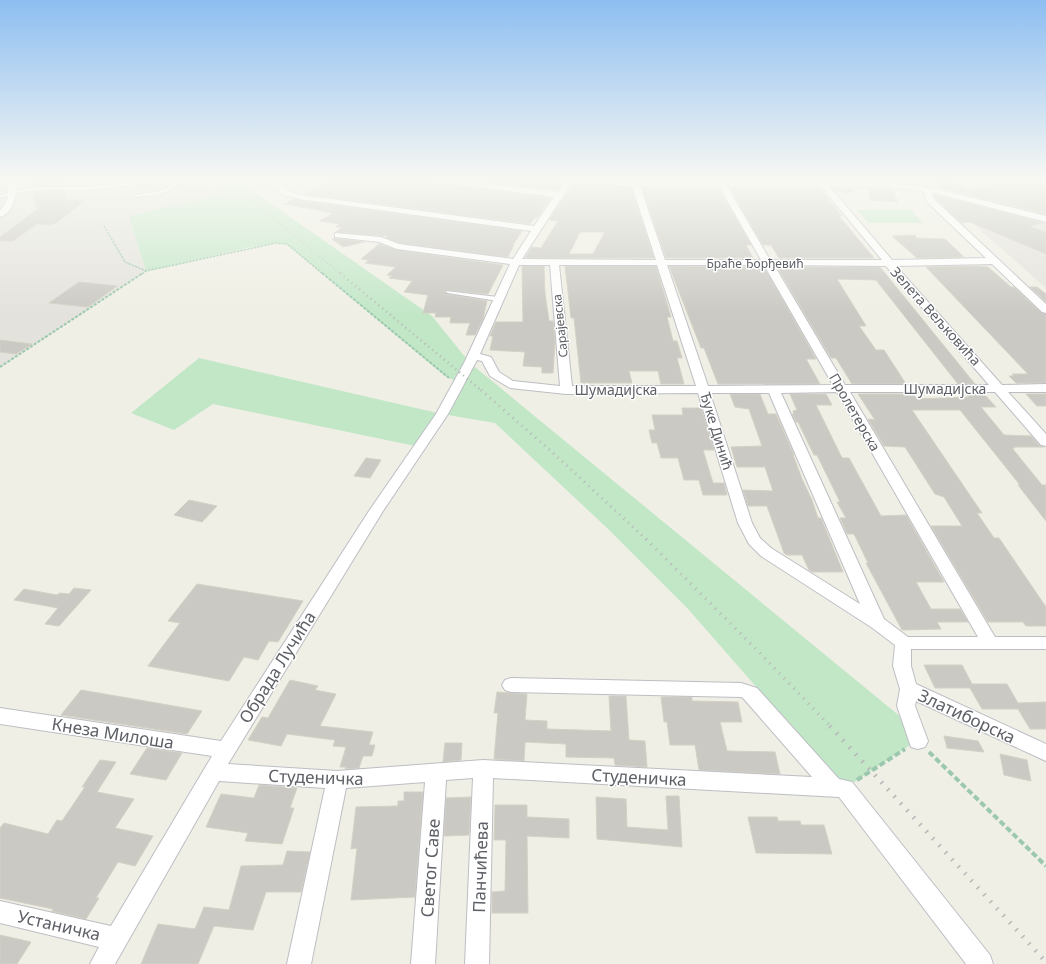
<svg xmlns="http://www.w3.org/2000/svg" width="1046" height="964" font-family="'Noto Sans',sans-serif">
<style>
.industrial{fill:#e3e2dd}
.green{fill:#c2e7c7}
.building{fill:#cac9c3;stroke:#d4d1c4;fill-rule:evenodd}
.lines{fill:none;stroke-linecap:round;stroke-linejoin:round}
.service-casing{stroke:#bdbec4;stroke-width:2}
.minor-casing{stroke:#bdbec4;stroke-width:2}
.path-far2{stroke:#9bc8ae;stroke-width:1.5;stroke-dasharray:2.5 1;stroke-linecap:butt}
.path-far1{stroke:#9bc8ae;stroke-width:2;stroke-dasharray:3 1.5;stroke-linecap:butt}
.path{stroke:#9bc8ae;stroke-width:4;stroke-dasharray:6 3;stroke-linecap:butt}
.service{fill:#fff;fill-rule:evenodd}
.minor{fill:#fff;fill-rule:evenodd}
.rail-far4{stroke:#b6b7b7;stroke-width:2;stroke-dasharray:0.5 3;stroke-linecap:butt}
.rail-far3{stroke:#b6b7b7;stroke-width:2.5;stroke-dasharray:1 4;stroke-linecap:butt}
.rail-far2{stroke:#b6b7b7;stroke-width:3;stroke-dasharray:1 5;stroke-linecap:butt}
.rail-far1{stroke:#b6b7b7;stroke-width:3.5;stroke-dasharray:1 6;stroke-linecap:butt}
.rail{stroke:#b6b7b7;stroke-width:4.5;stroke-dasharray:1.5 8;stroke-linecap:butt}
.labels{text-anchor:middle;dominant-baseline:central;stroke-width:3;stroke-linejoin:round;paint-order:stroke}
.far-street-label{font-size:12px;fill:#5d6066;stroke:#fff}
.street-label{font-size:14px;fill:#5d6066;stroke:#fff}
.near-street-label{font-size:17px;fill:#5d6066;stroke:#fff}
</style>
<rect width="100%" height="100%" fill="#efefe5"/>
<g class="industrial">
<path d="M0 180H209L223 194 129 216 146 271 0 367Z"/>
<path d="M971 180H1046V288L971 222 1017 212 939 192 979 187Z"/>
</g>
<g class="green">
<path d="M209 180H241L260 196 432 316 470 363 924 736 845 788 688 609 606 527 495 423 442 414 420 447 213 404 174 430 131 413 199 358 442 414 460 383 445 376 287 244 276 243 251 247 146 271 129 216 223 194Z"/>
<path d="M857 210H911L923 223H868Z"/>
</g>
<g class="building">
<path d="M30 180H61L62 186 32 187Z"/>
<path d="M333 180H434L439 183 551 198 537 218H535L530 224 304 194Z"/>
<path d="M475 180H564L557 190Z"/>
<path d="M928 180H949L968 189 1046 182V214L940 188Z"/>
<path d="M573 184 631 187 654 258H525L532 247 541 248 558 221 549 220ZM580 232H605L593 254H569Z"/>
<path d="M642 188H718L751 245H746L753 258H666Z"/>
<path d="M730 188H820L842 216H839L874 258H779L771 245H763Z"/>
<path d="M832 188H852L854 192H836Z"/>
<path d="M868 188 893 190 898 202 870 200Z"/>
<path d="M64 191 66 199 84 201 58 222 50 225 37 224 13 241H0V237L40 207H36L33 192Z"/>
<path d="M934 194 1043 223 1029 226 1046 232V254L970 222 962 223 935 198Z"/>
<path d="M294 199 299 200 522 231 513 245H514L508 257 399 243 386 238 388 236 336 232 342 227H336L340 224 320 221 333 213 284 204Z"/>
<path d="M915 235 917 238 945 239 964 257 917 258 892 236Z"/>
<path d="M334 238H335L364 242 343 247 332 239Z"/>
<path d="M379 244 397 250 503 265 488 294 446 290 444 291 448 294 487 301 483 319 475 335H466L470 323H450L451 317H435L436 313H423L428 295 404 292 412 281 389 278 392 276 387 275 396 267 365 263 369 260 361 259Z"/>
<path d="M522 266H544L545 293 549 321H553L555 342 553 373H542V367L523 366 525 352 490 350 493 336H490L496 322H523Z"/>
<path d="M565 266H656L671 317H667L673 341H677L682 358H677L684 384H661L658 371H629L632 383H581L574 318H571Z"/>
<path d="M669 266 764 267 816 359H806L820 384H718L704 348H701Z"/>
<path d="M978 266 988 267 1011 287H1014L1041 313 1046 314V383H1016L1009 376H1014L1012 374H1028L926 267Z"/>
<path d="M777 267H880L975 384H958L876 280 837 279 866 326H859L876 350H884L906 384H852L836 358H831Z"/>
<path d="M79 282 117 286 88 307 49 303Z"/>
<path d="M1030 287H1037L1046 294V302Z"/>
<path d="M0 340 32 344 16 354 0 352Z"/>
<path d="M730 394H760L768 414H776L794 455H793L802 479 812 500 818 518H821L843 572H813L809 570 802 555H787L784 553 767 506H748L743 490 773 491 765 467H737L731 447 762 446 749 409 735 407Z"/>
<path d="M790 394H826L832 405H816L841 456 843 458H849L881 516 906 515 944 582H916L931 609H960L968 622H937L941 629 902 630 866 563H868L854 534H847L840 518H846L837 502H840L817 455H814L798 422H796L792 414H794L793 411 797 410Z"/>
<path d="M858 394H913L917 399 969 397 966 394H984L996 407H981L1004 435 1031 436 1040 446 1044 447H1014L1015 448H1012L1042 485H1046V521L1018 485H1020L960 410H912L982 513H977L994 538H999L1046 607V626H1026L1023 622H988L931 526H962L944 497 935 494 905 447 884 446 868 419 875 420Z"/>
<path d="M1026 394H1046V406H1037Z"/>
<path d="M682 408H701L714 450H703L713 483H724L727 495H703L699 480H684L678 458H661L657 443H652L649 430H655L652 415H683Z"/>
<path d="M366 458 381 460 370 478 354 476Z"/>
<path d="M189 500 217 506 202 522 174 515Z"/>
<path d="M197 584 303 601 278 642 269 641 258 660 244 657 229 681 148 666 180 623 168 621Z"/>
<path d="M74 588 91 590 59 626 45 624 58 608 14 600 24 589 57 595 60 593 69 594Z"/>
<path d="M924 665H962L972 684H1007L1018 703 1046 702V729H1030L1018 709H982L970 688H935Z"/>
<path d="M290 680 318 686 315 690 336 694 320 726 373 732 369 745H375L372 756H363L359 768 345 769 346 767H340L346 747 333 746 335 740 287 734 281 746 248 740 262 717 268 718Z"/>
<path d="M81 690 151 702 202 711 187 734 61 715Z"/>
<path d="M497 692 527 694 525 720 547 721V729L611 731 609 696H626L629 740 645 741 647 767 615 765 614 758 566 757V744L525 742 524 761 494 759 498 713H494Z"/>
<path d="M661 697H692V701L738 702 742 722H720L727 751 775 752 780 774 699 770 695 745H670L667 722H664Z"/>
<path d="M944 736 978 741 984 752 947 748Z"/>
<path d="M445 743H462L461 760 443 762Z"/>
<path d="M147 748 182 753 166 780 130 774Z"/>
<path d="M1000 754 1027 760 1031 781 1004 775Z"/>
<path d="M100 760 116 762 97 792 134 799 115 828 153 836 135 866 118 862 96 898H99L86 919 52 911 53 909 0 898V828L4 823 48 834 57 820 62 821 85 787H82Z"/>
<path d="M259 785 297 788 290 808H294L282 844 245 841 248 833 206 827 221 794 254 798Z"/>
<path d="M404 792H423L415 897 351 900 357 848 351 849 356 807 398 806V801H404Z"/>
<path d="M666 796H679L682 847 597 839 596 797 626 799 627 827 668 830Z"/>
<path d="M471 797 469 835 444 836 446 798Z"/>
<path d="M495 805H527V817L569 819V838L527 836 528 913H492V892L505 891 506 840H494Z"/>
<path d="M748 817H777L778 821H800L801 825H824L832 854 756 853Z"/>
<path d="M287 851 310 852 301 892H266L253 930 214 926 198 964H141L158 924 195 929 204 907 229 910 241 866 283 865Z"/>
<path d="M0 935 31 942 17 964H0Z"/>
</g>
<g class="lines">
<defs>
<g id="service">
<path d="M142 181 163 182 176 185C166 196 150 195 136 197L134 196 135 195 160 191 171 186C146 181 122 187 98 189 72 191 46 187 21 192 13 193 7 196 0 198V196C28 185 57 188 86 187 105 186 123 183 142 181Z"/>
<path d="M446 291 498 297 501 299 498 301 448 293 446 292Z"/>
</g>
<g id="minor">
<path d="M9 180H17C16 193 15 213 0 217V211L7 200Z"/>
<path d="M272 180H280L287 190 300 195 534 226 554 197 439 182 435 180H460L558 192 566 180H638V182H716L715 180 863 182 862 180H871L937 189 1046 216V222L931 192 934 199 1046 304V313L1042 312 992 264 896 266 1002 385 1046 384V392H1008L1046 434V446L1041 445 995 392H850L995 637H1046V649H911V666L916 684 1046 744V761L916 701 915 706 928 741 925 747 918 749 911 747 897 706 900 689 893 666 895 645 871 627 761 556 749 544 738 523 698 393 566 394 510 388 490 376 482 361 477 360 448 414 383 511 228 764 337 771 483 760 812 777 743 698 741 697 511 692 505 690 502 685 505 680 511 678 741 683 757 688 839 779 852 782 990 955 993 964H966L839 797 493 778 489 964H465L473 778 446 780 435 964H411L425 782 346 788 311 964H287L325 788 219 781 115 964H90L99 947 0 923V901L111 926 212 756 0 724V708L221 741 369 511 436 414 464 363 510 264 397 249 379 242 335 237V233L381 237 399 244 513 259 531 231 299 199 281 194ZM572 182 632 186 656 260 522 259ZM640 186H719L761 260H665ZM727 186H821L882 260H770ZM829 186 892 187 923 191 927 202 986 258 892 260ZM519 265H550L560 386 513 381 499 372 491 357 480 354ZM559 265H657L696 386H572ZM667 265H764L833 385 708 386ZM774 265 886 266 989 385H845ZM837 392 978 637H908L884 619 781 393ZM710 393H769L860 604 771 548 760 538 752 523Z"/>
</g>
</defs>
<use href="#service" class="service-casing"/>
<use href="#minor" class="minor-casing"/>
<g class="path-far2">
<path d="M104 226 125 262 146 271"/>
<path d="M142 274 146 271 276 243 287 244 323 274"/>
</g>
<g class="path-far1">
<path d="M322 273 449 378"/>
<path d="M0 367 143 273"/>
</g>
<g class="path">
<path d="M929 752 1046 866"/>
<path d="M857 780 905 749"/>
</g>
<use href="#service" class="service"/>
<use href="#minor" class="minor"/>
<path class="rail-far4" d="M228 180 341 274"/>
<path class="rail-far3" d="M340 273 482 391"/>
<path class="rail-far2" d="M481 390 552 452 647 540"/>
<path class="rail-far1" d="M646 539 756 649 831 727"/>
<path class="rail" d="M830 726 1046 962"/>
</g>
<linearGradient id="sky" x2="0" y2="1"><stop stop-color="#8dbef1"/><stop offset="0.57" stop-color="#f8f8f3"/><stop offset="1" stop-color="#f8f8f3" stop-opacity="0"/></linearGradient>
<rect width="1046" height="315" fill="url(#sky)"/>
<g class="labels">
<g class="far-street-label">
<text x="755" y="263">Браће Ђорђевић</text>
<text transform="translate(560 326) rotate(-96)">Сарајевска</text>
</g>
<g class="street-label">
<text transform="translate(936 316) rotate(48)">Зелета Вељковића</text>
<text x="945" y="388">Шумадијска</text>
<text x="616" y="389">Шумадијска</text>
<text transform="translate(855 412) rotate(60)">Пролетерска</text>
<text transform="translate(717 431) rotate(73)">Ђуке Динић</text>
</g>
<g class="near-street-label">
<text transform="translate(277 667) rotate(-58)">Обрада Лучића</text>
<text transform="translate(967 716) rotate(25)">Златиборска</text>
<text transform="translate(113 733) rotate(9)">Кнеза Милоша</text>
<text transform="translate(316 777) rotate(2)">Студеничка</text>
<text transform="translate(639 777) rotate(3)">Студеничка</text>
<text transform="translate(480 867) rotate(-88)">Панчићева</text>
<text transform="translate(430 868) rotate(-86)">Светог Саве</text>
<text transform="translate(59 925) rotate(13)">Устаничка</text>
</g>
</g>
</svg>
